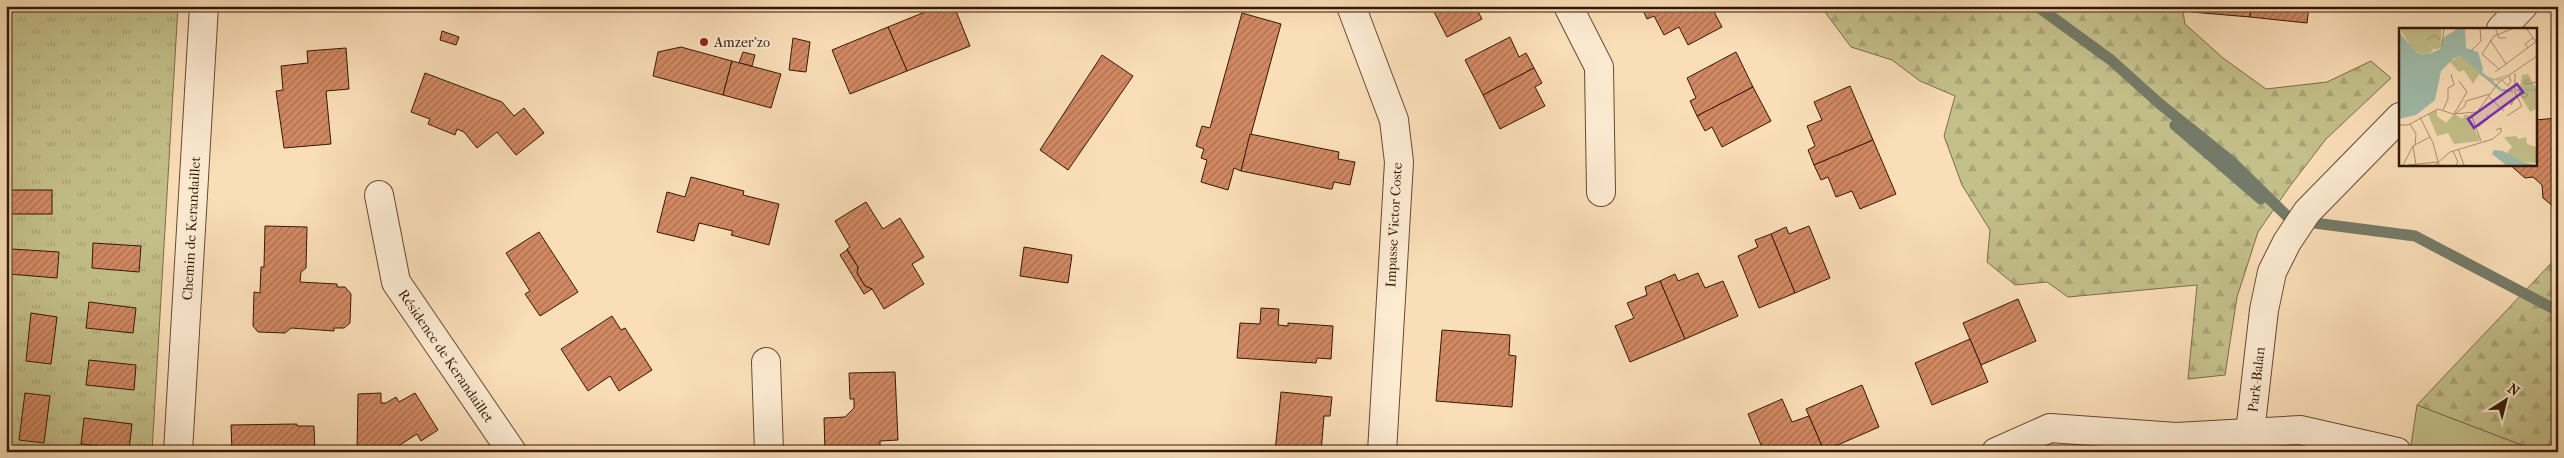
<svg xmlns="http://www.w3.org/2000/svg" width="2564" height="458" font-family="'IM FELL French Canon',serif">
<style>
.grass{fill:#c4c08b;stroke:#7c6c48}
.forest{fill:url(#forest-firs);stroke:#7c6c48}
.park{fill:url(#park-tufts);stroke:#7c6c48}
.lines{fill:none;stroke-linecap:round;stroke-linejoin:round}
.stream{stroke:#747a68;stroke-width:11}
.building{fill:url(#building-hatch);stroke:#341804}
.street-casing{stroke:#664a31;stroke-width:30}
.street{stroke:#fcead1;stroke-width:28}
.poi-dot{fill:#8f2418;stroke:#fcead1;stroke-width:2}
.labels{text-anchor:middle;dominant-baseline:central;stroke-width:4;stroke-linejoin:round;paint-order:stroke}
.poi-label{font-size:14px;fill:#341804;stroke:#fcead1;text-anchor:start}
.street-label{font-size:14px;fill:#341804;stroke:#fcead1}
.inset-river{fill:none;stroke:#9fbcab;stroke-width:2.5}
.inset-road{fill:none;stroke:#ab8f70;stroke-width:1}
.view{fill:#7b2cbf;fill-opacity:0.15;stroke:#7b2cbf;stroke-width:2.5}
.inset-edge{fill:none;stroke:#341804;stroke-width:2.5}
</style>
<defs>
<pattern id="forest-firs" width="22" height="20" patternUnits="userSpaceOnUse" patternTransform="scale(1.25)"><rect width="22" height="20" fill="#c4c08b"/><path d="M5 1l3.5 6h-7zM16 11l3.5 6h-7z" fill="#a9a476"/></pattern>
<pattern id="park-tufts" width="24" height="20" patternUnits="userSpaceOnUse" patternTransform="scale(1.25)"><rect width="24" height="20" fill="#c4c08b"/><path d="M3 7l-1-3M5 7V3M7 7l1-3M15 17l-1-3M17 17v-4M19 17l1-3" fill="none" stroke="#a9a476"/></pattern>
<pattern id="building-hatch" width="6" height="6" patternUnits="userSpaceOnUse" patternTransform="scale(1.25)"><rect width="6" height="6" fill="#d28963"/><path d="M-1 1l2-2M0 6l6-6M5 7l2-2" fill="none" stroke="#ab6f4f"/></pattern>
</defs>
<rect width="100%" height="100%" fill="#fadeb8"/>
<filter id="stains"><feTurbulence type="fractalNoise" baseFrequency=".004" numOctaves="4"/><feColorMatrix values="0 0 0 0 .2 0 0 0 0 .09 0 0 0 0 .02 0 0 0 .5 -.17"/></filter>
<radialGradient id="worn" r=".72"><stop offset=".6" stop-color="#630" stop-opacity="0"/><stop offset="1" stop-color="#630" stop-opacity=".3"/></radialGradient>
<path class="grass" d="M2417 405 2540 452H2410Z"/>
<g class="forest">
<path d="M1824 6H2182L2185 24 2223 58 2266 89 2327 82 2371 61 2391 78 2326 139 2290 186 2258 232 2237 297 2225 375 2188 379 2197 285 2068 297 2047 282 2015 285 1987 262 1990 230 1962 185 1944 136 1955 96 1920 81 1892 60 1851 47 1822 8Z"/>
<path d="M2558 256V452H2540L2417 405Z"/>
</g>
<path class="park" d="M6 6H178L152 452H6Z"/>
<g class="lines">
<g class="stream">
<path d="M2037 6 2111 60 2160 104 2231 161 2291 220 2415 236 2558 311"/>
<path d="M2175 125 2261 199"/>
</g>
</g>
<g class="building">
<path d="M940 6H954L970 46 907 71 888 27Z"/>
<path d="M1431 6H1475L1482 19 1447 37Z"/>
<path d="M1641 6H1711L1722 27 1688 45 1679 27 1664 35 1654 16 1647 19Z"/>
<path d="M2192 6H2251L2250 17 2191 12Z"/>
<path d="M2251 6H2309L2307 23 2250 17Z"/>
<path d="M1242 13 1281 24 1241 171 1234 168 1228 190 1201 182 1207 160 1201 158 1204 149 1196 146 1202 126 1210 128Z"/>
<path d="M888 27 907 71 850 94 832 50Z"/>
<path d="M442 31 459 37 456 45 440 40Z"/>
<path d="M1510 37 1519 57 1526 53 1534 68 1483 95 1465 60Z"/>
<path d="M793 38 810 42 806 72 789 70Z"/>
<path d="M681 47 732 61 723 95 653 76 658 52Z"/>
<path d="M346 48 349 89 326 91 331 144 284 148 276 91 283 90 281 66 308 63 307 51Z"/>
<path d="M743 52 755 55 752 66 739 63Z"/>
<path d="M1736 52 1753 87 1697 116 1690 101 1696 98 1687 78Z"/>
<path d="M1102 55 1133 76 1068 170 1040 150Z"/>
<path d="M732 61 781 74 771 108 723 95Z"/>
<path d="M1534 68 1542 83 1535 87 1545 106 1500 129 1483 95Z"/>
<path d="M425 73 502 102 514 116 524 108 544 133 516 155 497 132 477 148 464 132 457 129 455 135 428 124 430 119 411 112Z"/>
<path d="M1850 86 1873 140 1814 165 1808 150 1815 146 1807 126 1822 120 1814 102Z"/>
<path d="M1753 87 1771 121 1722 147 1712 127 1705 131 1697 116Z"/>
<path d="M2558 118V205L2553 206 2543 198 2542 185 2533 177 2525 178 2509 164H2535V120Z"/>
<path d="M1250 134 1339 152 1338 159 1355 162 1350 185 1334 182 1332 189H1330L1241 171Z"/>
<path d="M1873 140 1896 194 1860 209 1852 191 1836 197 1828 177 1821 180 1814 165Z"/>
<path d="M691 177 744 191 743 195 779 204 769 245 731 235 733 231 699 223 694 241 657 232 667 192 685 197Z"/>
<rect x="6" y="190" width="46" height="24"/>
<path d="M866 202 883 229 900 218 924 257 912 264 924 284 884 309 872 289 865 286 857 273 858 267 847 249 850 247 835 221Z"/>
<path d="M265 226 307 227 306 268 301 272 300 282 337 284V287H345L351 294 350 323 344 328H334V331L291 328 285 333 258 332 253 326 254 292 260 293 261 267H264Z"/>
<path d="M1809 226 1830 278 1795 293 1771 234 1786 227 1789 234Z"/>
<path d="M539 232 578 292 540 316 525 294 530 291 506 253Z"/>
<path d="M1771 234 1795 293 1759 308 1738 256 1758 247 1755 240Z"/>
<path d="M93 243 141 246 139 272 92 268Z"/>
<path d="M1024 247 1072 255 1068 283 1020 276Z"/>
<path d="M11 249 59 252 57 278 9 274Z"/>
<path d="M847 250 858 267 857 273 865 286 872 289 864 294 840 255Z"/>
<path d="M1698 273 1705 288 1723 281 1738 316 1685 339 1660 281 1675 274 1678 281Z"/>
<path d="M1660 281 1685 339 1630 362 1615 326 1634 318 1627 303 1647 295 1645 287Z"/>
<path d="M2018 299 2036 341 1981 365 1963 323Z"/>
<path d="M89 302 136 308 133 333 86 328Z"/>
<path d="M1261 308 1279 309 1278 325 1288 326V323L1333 326 1331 359 1317 358 1316 363 1237 358 1240 323 1260 324Z"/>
<path d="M31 313 57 317 51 364 26 361Z"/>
<path d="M612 316 621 330 625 328 652 370 619 391 610 376 588 391 561 349Z"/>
<path d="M1442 330 1510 335 1509 355 1516 356 1512 407 1436 401Z"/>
<path d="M1970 339 1988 382 1932 405 1915 363Z"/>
<path d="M89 360 136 365 134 390 86 385Z"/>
<path d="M895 372 898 440 880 441V452H825L824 418 845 417 854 408V399H850L849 373Z"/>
<path d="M1862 385 1879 427 1824 451 1806 409Z"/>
<path d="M1281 392 1332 397 1330 416H1324L1321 452H1275Z"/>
<path d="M25 393 50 396 44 443 19 440Z"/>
<path d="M381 393V403H386L396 397 399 402 415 393 438 430 421 441 417 434 395 448 381 449V452H357L358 394Z"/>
<path d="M1782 399 1792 422 1809 416 1824 451 1764 452 1748 414Z"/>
<path d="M84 418 132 424 129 449 81 444Z"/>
<path d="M297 424V426H314L315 452H232L231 425Z"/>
</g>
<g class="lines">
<defs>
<g id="street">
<path d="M1351 6 1394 120 1399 162 1382 452"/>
<path d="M1568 6 1599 67 1601 192"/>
<path d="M2501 29 2523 6"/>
<path id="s1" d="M379 195 396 282 512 452"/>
<path d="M766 362 769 452"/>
<path id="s2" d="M2248 450 2264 310 2272 272 2287 242 2307 212 2400 117"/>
<path id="s3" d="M178 452 204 6"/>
<path d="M1996 452 2050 428 2176 437 2300 430 2397 452"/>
</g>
</defs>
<use href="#street" class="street-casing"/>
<use href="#street" class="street"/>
</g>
<circle class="poi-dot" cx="704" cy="42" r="5"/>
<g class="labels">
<g class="poi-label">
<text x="714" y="42">Amzer’zo</text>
</g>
<g class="street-label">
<text transform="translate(1394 225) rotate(-87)">Impasse Victor Coste</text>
<text stroke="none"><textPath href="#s3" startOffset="224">Chemin de Kerandaillet</textPath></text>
<text stroke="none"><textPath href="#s1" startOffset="178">Résidence de Kerandaillet</textPath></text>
<text stroke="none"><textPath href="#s2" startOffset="71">Park-Balan</textPath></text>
</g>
</g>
<g transform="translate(2399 28)">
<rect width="138" height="138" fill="#fadeb8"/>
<path d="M42 0 43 18 39 21H34L18 1ZM130 63 138 65 137 81 131 84 120 65Z" fill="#c4c08b"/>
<path d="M0 0H19L34 22 30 26 16 24ZM61 28 81 45 95 51 109 46 99 53 95 52V56L80 46 74 56 65 42 60 44 51 34ZM129 46 137 60V65H120L123 47ZM117 108 120 111 127 109 128 116 137 119V135L123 134 107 126 113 119 105 109Z" fill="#c4c08b"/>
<path d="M38 82V88L47 95 55 86 64 91 65 87H70L81 113 55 116 49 105 38 108 29 86Z" fill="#c4c08b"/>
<path d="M60 0H66L67 20 79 24 84 41 82 46 61 28 54 31 42 43 36 72 17 87 0 91V4L18 25 30 26 41 21 45 9ZM95 122 104 123 124 134 137 137H107L93 126Z" fill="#9fbcab"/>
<path class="inset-river" d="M81 44 102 62 114 63M118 62H138"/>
<path class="inset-road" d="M127 0 137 14M97 2 100 10H107M28 12 35 7 41 12M91 12 107 36M43 18 45 0M129 20 126 16 134 10M72 23 82 13 81 0M83 26 95 8 115 0M83 26 100 41M96 44 138 13M103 52 109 58 112 53 110 48M131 52H126V56L138 54M90 69 105 83M113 72 112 77 118 67 121 66 126 65 129 67 124 70 121 66M44 82 49 71V60L55 57 52 46M55 86 68 64 60 53M56 86 66 78 67 73 91 66M72 86 82 113M108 88 123 78 116 65V45M21 89 34 115 40 137M11 96 17 106 16 117M0 97H9L39 81 54 86 78 84 100 54 138 28M79 99 90 90 88 87M14 118 17 137M59 121 65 137M54 123 59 134 57 137M4 137 14 118 31 109M9 137 39 134M36 137 51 124 94 111 102 104V100L97 102"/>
<path class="view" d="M118 56 124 64 75 100 69 91Z"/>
<rect width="138" height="138" class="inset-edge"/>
</g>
<rect width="2564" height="458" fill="none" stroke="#fadeb8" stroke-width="25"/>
<rect x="8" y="8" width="2549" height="443" fill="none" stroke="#341804" stroke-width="2.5"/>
<rect x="12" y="12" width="2539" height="433" fill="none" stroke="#341804"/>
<g transform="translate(2506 400) rotate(36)" stroke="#fcead1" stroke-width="4" paint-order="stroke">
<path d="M0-4L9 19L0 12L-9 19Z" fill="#341804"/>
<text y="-8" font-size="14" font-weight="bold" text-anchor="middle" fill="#341804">N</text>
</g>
<rect width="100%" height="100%" filter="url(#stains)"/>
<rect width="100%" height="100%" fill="url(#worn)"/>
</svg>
